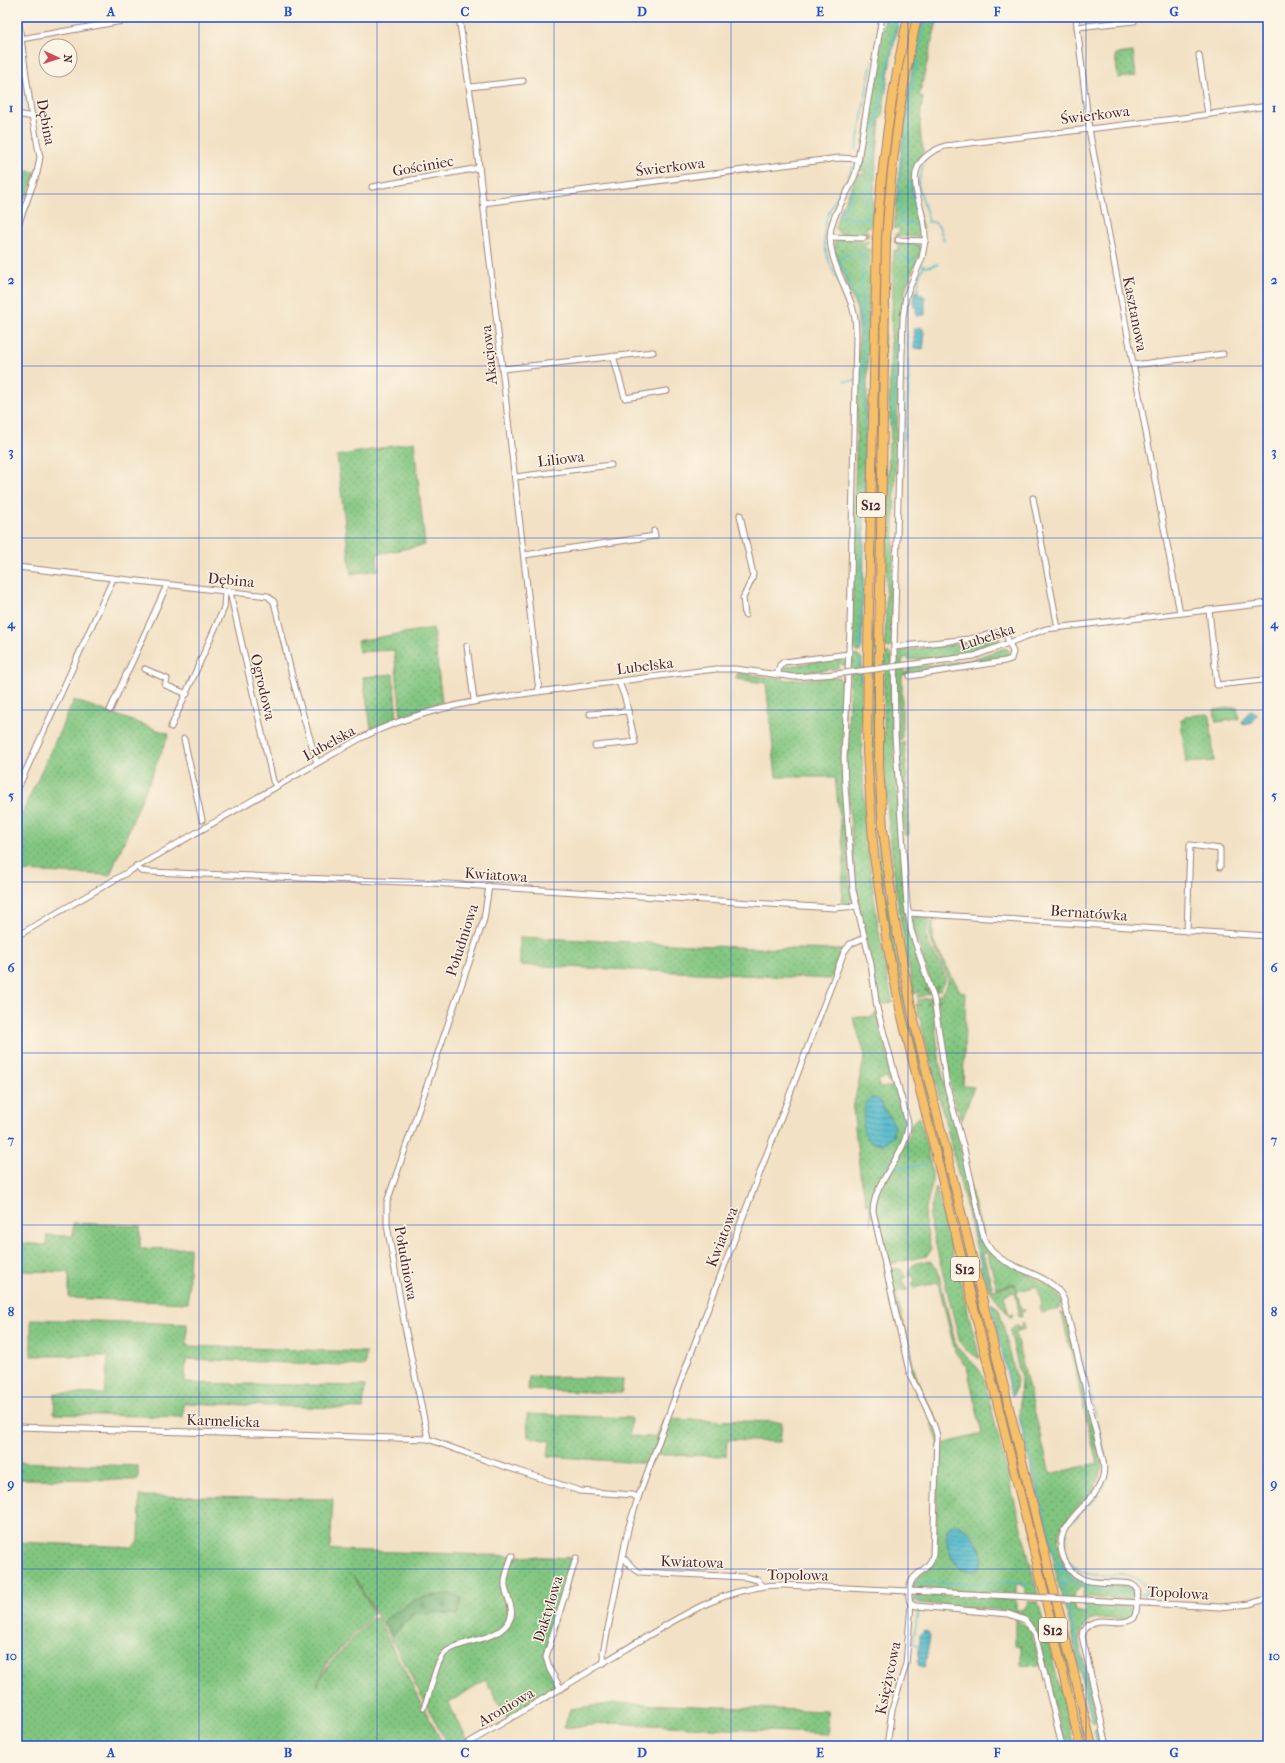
<svg xmlns="http://www.w3.org/2000/svg" width="1285" height="1763" font-family="'IM FELL French Canon',serif">
<style>
.grass{fill:url(#grass-dots);stroke:#667256;fill-rule:evenodd}
.forest{fill:url(#forest-firs);stroke:#59654c}
.park{fill:#81c680;stroke:#667256}
.water{fill:url(#water-rules);stroke:#4c6c7c}
.lines{fill:none;stroke-linecap:round;stroke-linejoin:round}
.stream{stroke:#4fb9cc;stroke-width:1.5}
.minor-tunnel{stroke:#d0baa5;stroke-width:5;stroke-dasharray:5 2.5;stroke-linecap:butt}
.minor-casing{stroke:#9e8078;stroke-width:7}
.highway-casing{stroke:#9e8078;stroke-width:10}
.minor{stroke:#fff;stroke-width:5}
.highway{stroke:#f6c06b;stroke-width:8}
.minor-bridge-casing{stroke:#9e8078;stroke-width:7;stroke-linecap:butt}
.minor-bridge{stroke:#fff;stroke-width:5}
.grid{fill:none;stroke:#1d4ed8;stroke-width:1;stroke-opacity:0.55}
.labels{text-anchor:middle;dominant-baseline:central;stroke-width:3;stroke-linejoin:round;paint-order:stroke}
.shield{fill:#fcf5e5;stroke:#7f5f63;stroke-width:1}
.shield-label{font-size:14px;font-weight:bold;fill:#4a1f2b}
.street-label{font-size:15px;fill:#4a1f2b;stroke:#fcf5e5}
.neatline{fill:none;stroke:#1d4ed8;stroke-width:1.5}
.grid-label{font-size:13px;text-anchor:middle;font-weight:bold;fill:#1d4ed8}
</style>
<defs>
<pattern id="grass-dots" width="8" height="8" patternUnits="userSpaceOnUse"><rect width="8" height="8" fill="#81c680"/><path d="M2 2h.1M6 6h.1" fill="none" stroke="#6ca069" stroke-width="1.8" stroke-linecap="round"/></pattern>
<pattern id="forest-firs" width="22" height="20" patternUnits="userSpaceOnUse"><rect width="22" height="20" fill="#68ab6e"/><path d="M5 1l3.5 6h-7zM16 11l3.5 6h-7z" fill="#588b5b"/></pattern>
<pattern id="water-rules" width="6" height="5" patternUnits="userSpaceOnUse"><rect width="6" height="5" fill="#4fb9cc"/><path d="M0 2.5h6" fill="none" stroke="#4496a6"/></pattern>
</defs>
<rect width="100%" height="100%" fill="#fcf5e5"/>
<filter id="ink" filterUnits="userSpaceOnUse"><feTurbulence type="fractalNoise" baseFrequency=".025" numOctaves="2"/><feDisplacementMap in="SourceGraphic" scale="8" xChannelSelector="R" yChannelSelector="G"/><feConvolveMatrix kernelMatrix="1 2 1 2 8 2 1 2 1" color-interpolation-filters="sRGB"/></filter>
<filter id="wash" filterUnits="userSpaceOnUse"><feTurbulence type="fractalNoise" baseFrequency=".012" numOctaves="4" result="noise"/><feDisplacementMap in="SourceGraphic" scale="16" xChannelSelector="R" yChannelSelector="G"/><feGaussianBlur stdDeviation="0.9" result="paint"/><feColorMatrix in="noise" values="0 0 0 0 0 0 0 0 0 0 0 0 0 0 0 0 0 1.4 0 .05"/><feComposite in="paint" operator="in"/></filter>
<g filter="url(#wash)">
<rect width="100%" height="100%" fill="#f2e1c4"/>
<g class="grass">
<path d="M885 17H900L891 57 882 117 880 119 871 227H865L870 235 840 234 835 228 838 215 858 174H866L867 173 861 170 860 167Z"/>
<path d="M911 17H914L891 147 877 559H874L880 255 883 200 894 105Z"/>
<path d="M922 17H938L919 96 923 97C920 116 918 132 924 151 922 158 916 164 914 171 909 190 918 211 923 230L919 237 895 236 901 229 894 228C900 157 906 87 922 17Z"/>
<path d="M1133 52 1136 76 1118 78 1115 54Z"/>
<path d="M17 170 36 172 26 198 17 197Z"/>
<path d="M840 239 869 241 864 248 870 249 862 647 860 652H856L851 647 859 332 857 310 834 251V243Z"/>
<path d="M895 242 919 245 921 251 906 287 901 314 894 514 892 646 889 648 885 646 889 443H891L889 402 894 250H900Z"/>
<path d="M414 442 425 545 377 554 378 570 351 574 337 456Z"/>
<path d="M873 624H876C875 695 874 766 880 837 884 888 893 940 903 990L1062 1640H1060L1061 1644H1063L1088 1746H1085L899 991C890 940 880 889 876 837 871 766 871 695 873 624Z"/>
<path d="M433 628 442 702 401 717 394 650 359 652 357 641Z"/>
<path d="M1000 635 1001 638C979 658 939 656 911 660H908V656L902 660 903 670 907 673H908V668L970 660 1005 648 1010 651 1007 658 902 675V739L898 740 896 654 898 651 972 642Z"/>
<path d="M888 652 892 656V722L905 910 908 930 929 991 924 989 928 992 935 991 938 986 933 990 911 920 914 915 930 917C928 925 925 931 927 939 931 956 955 973 940 990L917 998 919 990 914 995C896 904 884 813 884 720 884 698 883 675 886 653Z"/>
<path d="M856 655 862 658C859 777 867 884 892 1000L891 1001 895 1002 881 1005 882 1000 878 1003 855 881 846 766 851 661 853 656Z"/>
<path d="M842 658 846 661V666L839 663 838 668 835 669 798 673 783 669 782 667Z"/>
<path d="M740 673 787 680 839 677 840 682 845 678 841 763 850 890 852 900 849 905H841L844 858 835 777H776L766 683 736 679 737 674Z"/>
<path d="M393 674 397 718 371 728 363 677Z"/>
<path d="M74 700 169 734 110 875 17 871V824Z"/>
<path d="M1208 714 1210 716 1214 761 1186 763 1181 720H1184L1185 716Z"/>
<path d="M901 742H904L907 775 909 834 906 836 904 834 898 743Z"/>
<path d="M933 920V941L960 991 966 994 963 1086 974 1087 962 1120 958 1112 960 1111 959 1109 955 1108 951 1087 948 1082 936 999 941 1001 937 998 930 1000 927 1004 928 1005 932 1000 940 1065 947 1095 985 1245 1027 1274 1051 1287 1063 1302 1059 1309 1041 1313 1039 1307 1042 1306 1038 1286 1018 1291 1015 1283 997 1288 987 1252 983 1254 993 1290 1015 1284 1021 1309H1024L1025 1311 1021 1312 1022 1317 1018 1316 1019 1312 1015 1292 1004 1295 1009 1315 1013 1314 1011 1318 992 1293 985 1281 916 1004 922 1006 918 1003V1000C924 998 931 999 937 996 970 978 915 944 933 920Z"/>
<path d="M520 937 757 948 842 950 831 979 520 965Z"/>
<path d="M876 1012 894 1080 890 1082 887 1081 886 1078 878 1080 879 1088 897 1086 906 1118 905 1137 874 1196 872 1204 871 1226 869 1203 867 1205 860 1174 853 1108 865 1055 853 1017H872Z"/>
<path d="M919 1116 932 1170V1183L924 1217 931 1250 927 1256 889 1264 885 1262 875 1212 878 1196 909 1136 911 1124Z"/>
<path d="M936 1187 980 1359 966 1350 960 1343 929 1217Z"/>
<path d="M73 1223 140 1226V1249L190 1248 188 1303 69 1298V1272L17 1271V1256H20L21 1243 46 1245 47 1235 73 1236Z"/>
<path d="M928 1261 932 1262 937 1267 956 1346C966 1358 978 1364 984 1379L1038 1595 1027 1594 1025 1588 1022 1585 1016 1584V1594L916 1589 912 1586C916 1573 931 1570 935 1556L939 1444 915 1381 888 1274 892 1269H900L906 1277 902 1278 907 1290 896 1292C903 1321 909 1351 917 1379 924 1402 943 1419 942 1444L982 1434 967 1367 955 1352 938 1282 913 1288 912 1283 915 1282 913 1275 910 1276C907 1264 919 1262 928 1261ZM959 1524 979 1546 983 1560 961 1569 951 1556 947 1538Z"/>
<path d="M991 1303 998 1308 1000 1313 1017 1381 1015 1391 1012 1396Z"/>
<path d="M1060 1313 1066 1314 1102 1463C1103 1504 1046 1514 1061 1556 1072 1591 1101 1583 1130 1586L1134 1590 1135 1596 1133 1599 1128 1600 1083 1597 1084 1587C1071 1589 1071 1601 1076 1611L1086 1613 1085 1604 1129 1606 1134 1609 1133 1613 1128 1618C1107 1622 1081 1609 1079 1642L1098 1720 1094 1724 1092 1722 1074 1648 1073 1636 1061 1595 1019 1417 1021 1379 1010 1331 1017 1324 1018 1328 1023 1327 1022 1323 1023 1322 1025 1329 1015 1332 1050 1474 1097 1463 1062 1315Z"/>
<path d="M31 1319 187 1324V1346L366 1352 365 1366 186 1359 185 1383 365 1386 363 1409 184 1403 183 1417 54 1414 55 1393 105 1394 108 1356H31Z"/>
<path d="M17 1356H20L18 1414H17Z"/>
<path d="M529 1376 623 1379 622 1393 528 1390Z"/>
<path d="M527 1414 631 1418 630 1436 656 1437 664 1419 782 1422 780 1442 727 1440 726 1456 656 1455 652 1464 548 1456 550 1441 528 1437Z"/>
<path d="M17 1462 138 1466V1480L17 1479Z"/>
<path d="M140 1496 333 1499 330 1549 339 1550 576 1558 545 1653 559 1688 507 1718 485 1680 448 1703 468 1740 457 1746H448L393 1642 353 1575 374 1613 328 1662 316 1686 331 1662 371 1619 377 1618 444 1746H17V1542L132 1547 139 1541Z"/>
<path d="M915 1594 1016 1600V1610C1023 1611 1027 1607 1028 1601H1038L1074 1746H1065L1036 1631C1029 1619 1023 1615 1010 1611L919 1603 912 1600Z"/>
<path d="M1015 1618 1031 1631 1040 1666 1021 1665V1646L1015 1645Z"/>
<path d="M616 1703 827 1711 828 1734 611 1723 564 1728 570 1709Z"/>
<path d="M1098 1727 1101 1729 1104 1746H1098L1094 1731Z"/>
</g>
<path class="forest" d="M451 1594 462 1598 458 1615 436 1612 430 1615 416 1612 393 1636 383 1622C409 1600 417 1596 451 1594Z"/>
<path class="park" d="M1237 707 1239 719 1216 722 1214 710Z"/>
<g class="water">
<path d="M916 291 925 297V315L916 316V307H914L913 300Z"/>
<path d="M921 327C926 331 924 343 923 349L914 348V329Z"/>
<path d="M1252 711 1257 715 1253 720V723L1244 725 1242 722C1244 718 1247 712 1252 711Z"/>
<path d="M872 1098 879 1099 888 1116H890L894 1126 893 1136 882 1144 870 1142 863 1131 865 1102Z"/>
<path d="M955 1524C968 1525 982 1547 983 1560L979 1569 974 1571 961 1569C952 1561 937 1531 955 1524Z"/>
<path d="M924 1631 928 1632 930 1636 925 1666 923 1667 918 1665 920 1635Z"/>
</g>
<g class="lines">
<g class="stream">
<path d="M856 151 872 60"/>
<path d="M923 165 918 184 929 221"/>
<path d="M911 182C910 196 918 209 917 223"/>
<path d="M839 216 868 220"/>
<path d="M838 220 854 188"/>
<path d="M864 220 875 151 876 126 898 17"/>
<path d="M898 222 920 224"/>
<path d="M901 222 899 185 903 149 912 88 925 17"/>
<path d="M927 222C939 220 941 231 944 241"/>
<path d="M898 255 916 262"/>
<path d="M837 258 851 254H865"/>
<path d="M838 258 856 300 860 316V336"/>
<path d="M922 265 927 267 938 264"/>
<path d="M839 283C827 261 817 235 830 210 837 195 847 182 853 166"/>
<path d="M918 291 919 276 924 266"/>
<path d="M844 381H866"/>
<path d="M892 382H898"/>
<path d="M905 383H909"/>
<path d="M893 425 896 341"/>
<path d="M901 464 909 383 907 333"/>
<path d="M860 649 865 428 862 285 863 254"/>
<path d="M860 680V658"/>
<path d="M961 1157 976 1240 987 1286"/>
<path d="M885 1164 893 1168 926 1165"/>
<path d="M991 1304 1013 1394"/>
<path d="M1082 1360 1087 1380"/>
<path d="M1088 1385 1092 1401"/>
<path d="M1093 1406 1096 1416"/>
<path d="M1020 1417 1066 1598"/>
<path d="M1097 1421 1098 1427"/>
<path d="M1099 1432 1106 1456"/>
<path d="M1107 1461V1480"/>
<path d="M1102 1491 1106 1484"/>
<path d="M1089 1505 1098 1495"/>
<path d="M1082 1511 1086 1508"/>
<path d="M1075 1519 1079 1515"/>
<path d="M1065 1547 1067 1531"/>
<path d="M1066 1551 1067 1555"/>
<path d="M1068 1559C1084 1585 1111 1570 1135 1577L1144 1584 1146 1595 1139 1594"/>
<path d="M1060 1562C1063 1568 1065 1574 1069 1578 1083 1592 1117 1592 1136 1594"/>
<path d="M915 1583H1014L1033 1585"/>
<path d="M1060 1585H1063L1071 1578"/>
<path d="M1067 1601 1094 1722"/>
<path d="M919 1602V1598"/>
<path d="M918 1611 913 1644 919 1645"/>
<path d="M1096 1731 1100 1746"/>
</g>
</g>
</g>
<g filter="url(#ink)">
<g class="lines">
<path class="minor-tunnel" d="M864 238 898 240"/>
<defs>
<g id="minor">
<path d="M459 17 473 114 539 691"/>
<path d="M882 17 856 172C850 192 835 208 831 228 826 255 844 281 852 306 855 315 856 324 856 334L850 628 844 758 845 786 853 890 871 964 877 1008 908 1123C908 1154 874 1180 873 1211L909 1371C917 1393 932 1413 937 1436L933 1555C929 1573 910 1571 909 1591 909 1596 908 1600 911 1604L906 1664 892 1710 887 1746"/>
<path d="M1076 17 1089 129 1180 613"/>
<path d="M1077 27 1134 21"/>
<path d="M21 39 145 17"/>
<path d="M1199 55 1208 114"/>
<path d="M470 87 523 81"/>
<path d="M17 114 33 117"/>
<path d="M372 187 479 168"/>
<path d="M483 203 839 158 859 159"/>
<path d="M17 228 37 173 40 157 31 111 18 17"/>
<path d="M830 237 864 238"/>
<path d="M898 240 925 241C928 204 891 165 945 146L1182 118 1268 106"/>
<path d="M613 356 625 398 667 391"/>
<path d="M1133 365 1223 354"/>
<path d="M503 369 653 352"/>
<path d="M515 477 611 465"/>
<path d="M1033 498 1058 628"/>
<path d="M740 515 753 574 752 579 743 598 745 615"/>
<path d="M524 555 655 536 654 531"/>
<path d="M17 567 268 596 274 602 294 684 317 763"/>
<path d="M230 592 273 781 276 786"/>
<path d="M1209 610 1217 685 1263 680"/>
<path d="M467 646 474 700"/>
<path d="M894 647 903 317 906 296 922 258 925 241"/>
<path d="M907 665 974 656 1046 629 1268 603"/>
<path d="M145 669 167 679 165 685 187 694"/>
<path d="M777 675 780 665 784 662 849 654"/>
<path d="M910 676 1005 661 1011 659 1013 652 1006 635 1001 632 969 639 894 647 895 735 907 905 911 930 934 999 947 1087 964 1149 984 1239C998 1273 1051 1268 1064 1300L1103 1461C1112 1506 1040 1516 1067 1565 1078 1586 1103 1582 1122 1583 1126 1583 1131 1583 1134 1586 1139 1589 1138 1595 1137 1600 1137 1606 1137 1612 1134 1618 1118 1630 1091 1608 1082 1636L1107 1746"/>
<path d="M110 710 167 585"/>
<path d="M590 714 628 711"/>
<path d="M171 727 224 608 225 592"/>
<path d="M184 739 202 820"/>
<path d="M595 746 635 742 625 698 619 682"/>
<path d="M17 790 113 579"/>
<path d="M136 866 141 871 149 872 432 883 834 908 857 906"/>
<path d="M489 886 484 919 387 1202V1225L405 1327 428 1439 485 1460 580 1491 633 1495 638 1498"/>
<path d="M908 913 1268 936"/>
<path d="M1187 931 1190 845 1220 849V867"/>
<path d="M17 936 359 739C429 703 507 696 584 686 628 680 672 674 717 669H735L794 677 836 674"/>
<path d="M17 1427 428 1439"/>
<path d="M623 1557 632 1567 639 1572 745 1577 758 1580 762 1586"/>
<path d="M1086 1600 1220 1607 1250 1604 1268 1598"/>
<path d="M911 1604 916 1606 1009 1614 1025 1620 1035 1634 1062 1746"/>
<path d="M604 1663 603 1653 628 1529 638 1498 696 1340 844 952 850 944 864 938"/>
<path d="M561 1689 550 1670 546 1657 576 1558"/>
<path d="M424 1707C432 1691 434 1663 446 1652 461 1639 500 1642 510 1619 515 1610 506 1596 505 1586 504 1576 509 1566 512 1556"/>
<path d="M463 1746C511 1718 559 1690 606 1661 660 1630 720 1584 784 1585L1012 1596"/>
</g>
<g id="highway">
<path d="M908 17C892 90 881 164 877 239L868 653 867 752 874 856 887 943 901 1013 1039 1571 1080 1746"/>
<path d="M917 17C901 90 891 164 886 239L879 650V765L883 829 894 916 912 1012 1092 1746"/>
</g>
</defs>
<use href="#minor" class="minor-casing"/>
<use href="#highway" class="highway-casing"/>
<use href="#minor" class="minor"/>
<use href="#highway" class="highway"/>
<defs>
<g id="minor-bridge">
<path d="M836 674 907 665"/>
<path d="M1012 1596 1086 1600"/>
</g>
</defs>
<use href="#minor-bridge" class="minor-bridge-casing"/>
<use href="#minor-bridge" class="minor-bridge"/>
</g>
</g>
<path class="grid" d="M199 17V1746M377 17V1746M554 17V1746M731 17V1746M908 17V1746M1086 17V1746M17 194H1268M17 366H1268M17 538H1268M17 710H1268M17 882H1268M17 1053H1268M17 1225H1268M17 1397H1268M17 1569H1268"/>
<g class="labels">
<g class="shield">
<rect x="857" y="493" width="28" height="24" rx="3"/>
<rect x="951" y="1257" width="28" height="24" rx="3"/>
<rect x="1039" y="1618" width="28" height="24" rx="3"/>
</g>
<g class="shield-label">
<text x="871" y="505">S12</text>
<text x="965" y="1269">S12</text>
<text x="1053" y="1630">S12</text>
</g>
<g class="street-label">
<text transform="translate(1095 115) rotate(-7)">Świerkowa</text>
<text transform="translate(46 122) rotate(79)">Dębina</text>
<text transform="translate(423 166) rotate(-10)">Gościniec</text>
<text transform="translate(670 167) rotate(-7)">Świerkowa</text>
<text transform="translate(1135 314) rotate(79)">Kasztanowa</text>
<text transform="translate(489 355) rotate(-96)">Akacjowa</text>
<text transform="translate(561 459) rotate(-7)">Liliowa</text>
<text transform="translate(231 580) rotate(5)">Dębina</text>
<text transform="translate(987 637) rotate(-18)">Lubelska</text>
<text transform="translate(645 666) rotate(-7)">Lubelska</text>
<text transform="translate(263 687) rotate(77)">Ogrodowa</text>
<text transform="translate(329 743) rotate(-29)">Lubelska</text>
<text transform="translate(496 875) rotate(4)">Kwiatowa</text>
<text transform="translate(1089 913) rotate(4)">Bernatówka</text>
<text transform="translate(462 940) rotate(-72)">Południowa</text>
<text transform="translate(722 1237) rotate(-69)">Kwiatowa</text>
<text transform="translate(406 1263) rotate(80)">Południowa</text>
<text transform="translate(223 1421) rotate(2)">Karmelicka</text>
<text transform="translate(692 1562) rotate(2)">Kwiatowa</text>
<text transform="translate(798 1575) rotate(1)">Topolowa</text>
<text transform="translate(1178 1593) rotate(3)">Topolowa</text>
<text transform="translate(548 1609) rotate(-73)">Daktylowa</text>
<text transform="translate(888 1678) rotate(-78)">Księżycowa</text>
<text transform="translate(506 1707) rotate(-30)">Aroniowa</text>
</g>
</g>
<rect width="1285" height="1763" fill="none" stroke="#fcf5e5" stroke-width="44"/>
<g transform="translate(58 58) rotate(93)"><circle r="19" fill="#fcf5e5" stroke="#b59f9b"/>
<path d="M0-3L7 15L0 10L-7 15Z" fill="#d1495b"/>
<text y="-6" font-size="11" font-weight="bold" text-anchor="middle" fill="#4a1f2b">N</text>
</g>
<rect x="22" y="22" width="1241" height="1719" class="neatline"/>
<g class="grid-label">
<text x="111" y="16">A</text>
<text x="288" y="16">B</text>
<text x="465" y="16">C</text>
<text x="642" y="16">D</text>
<text x="820" y="16">E</text>
<text x="997" y="16">F</text>
<text x="1174" y="16">G</text>
<text x="11" y="112">1</text>
<text x="1274" y="112">1</text>
<text x="11" y="284">2</text>
<text x="1274" y="284">2</text>
<text x="11" y="456">3</text>
<text x="1274" y="456">3</text>
<text x="11" y="628">4</text>
<text x="1274" y="628">4</text>
<text x="11" y="800">5</text>
<text x="1274" y="800">5</text>
<text x="11" y="972">6</text>
<text x="1274" y="972">6</text>
<text x="11" y="1144">7</text>
<text x="1274" y="1144">7</text>
<text x="11" y="1316">8</text>
<text x="1274" y="1316">8</text>
<text x="11" y="1488">9</text>
<text x="1274" y="1488">9</text>
<text x="11" y="1660">10</text>
<text x="1274" y="1660">10</text>
<text x="111" y="1757">A</text>
<text x="288" y="1757">B</text>
<text x="465" y="1757">C</text>
<text x="642" y="1757">D</text>
<text x="820" y="1757">E</text>
<text x="997" y="1757">F</text>
<text x="1174" y="1757">G</text>
</g>
</svg>
